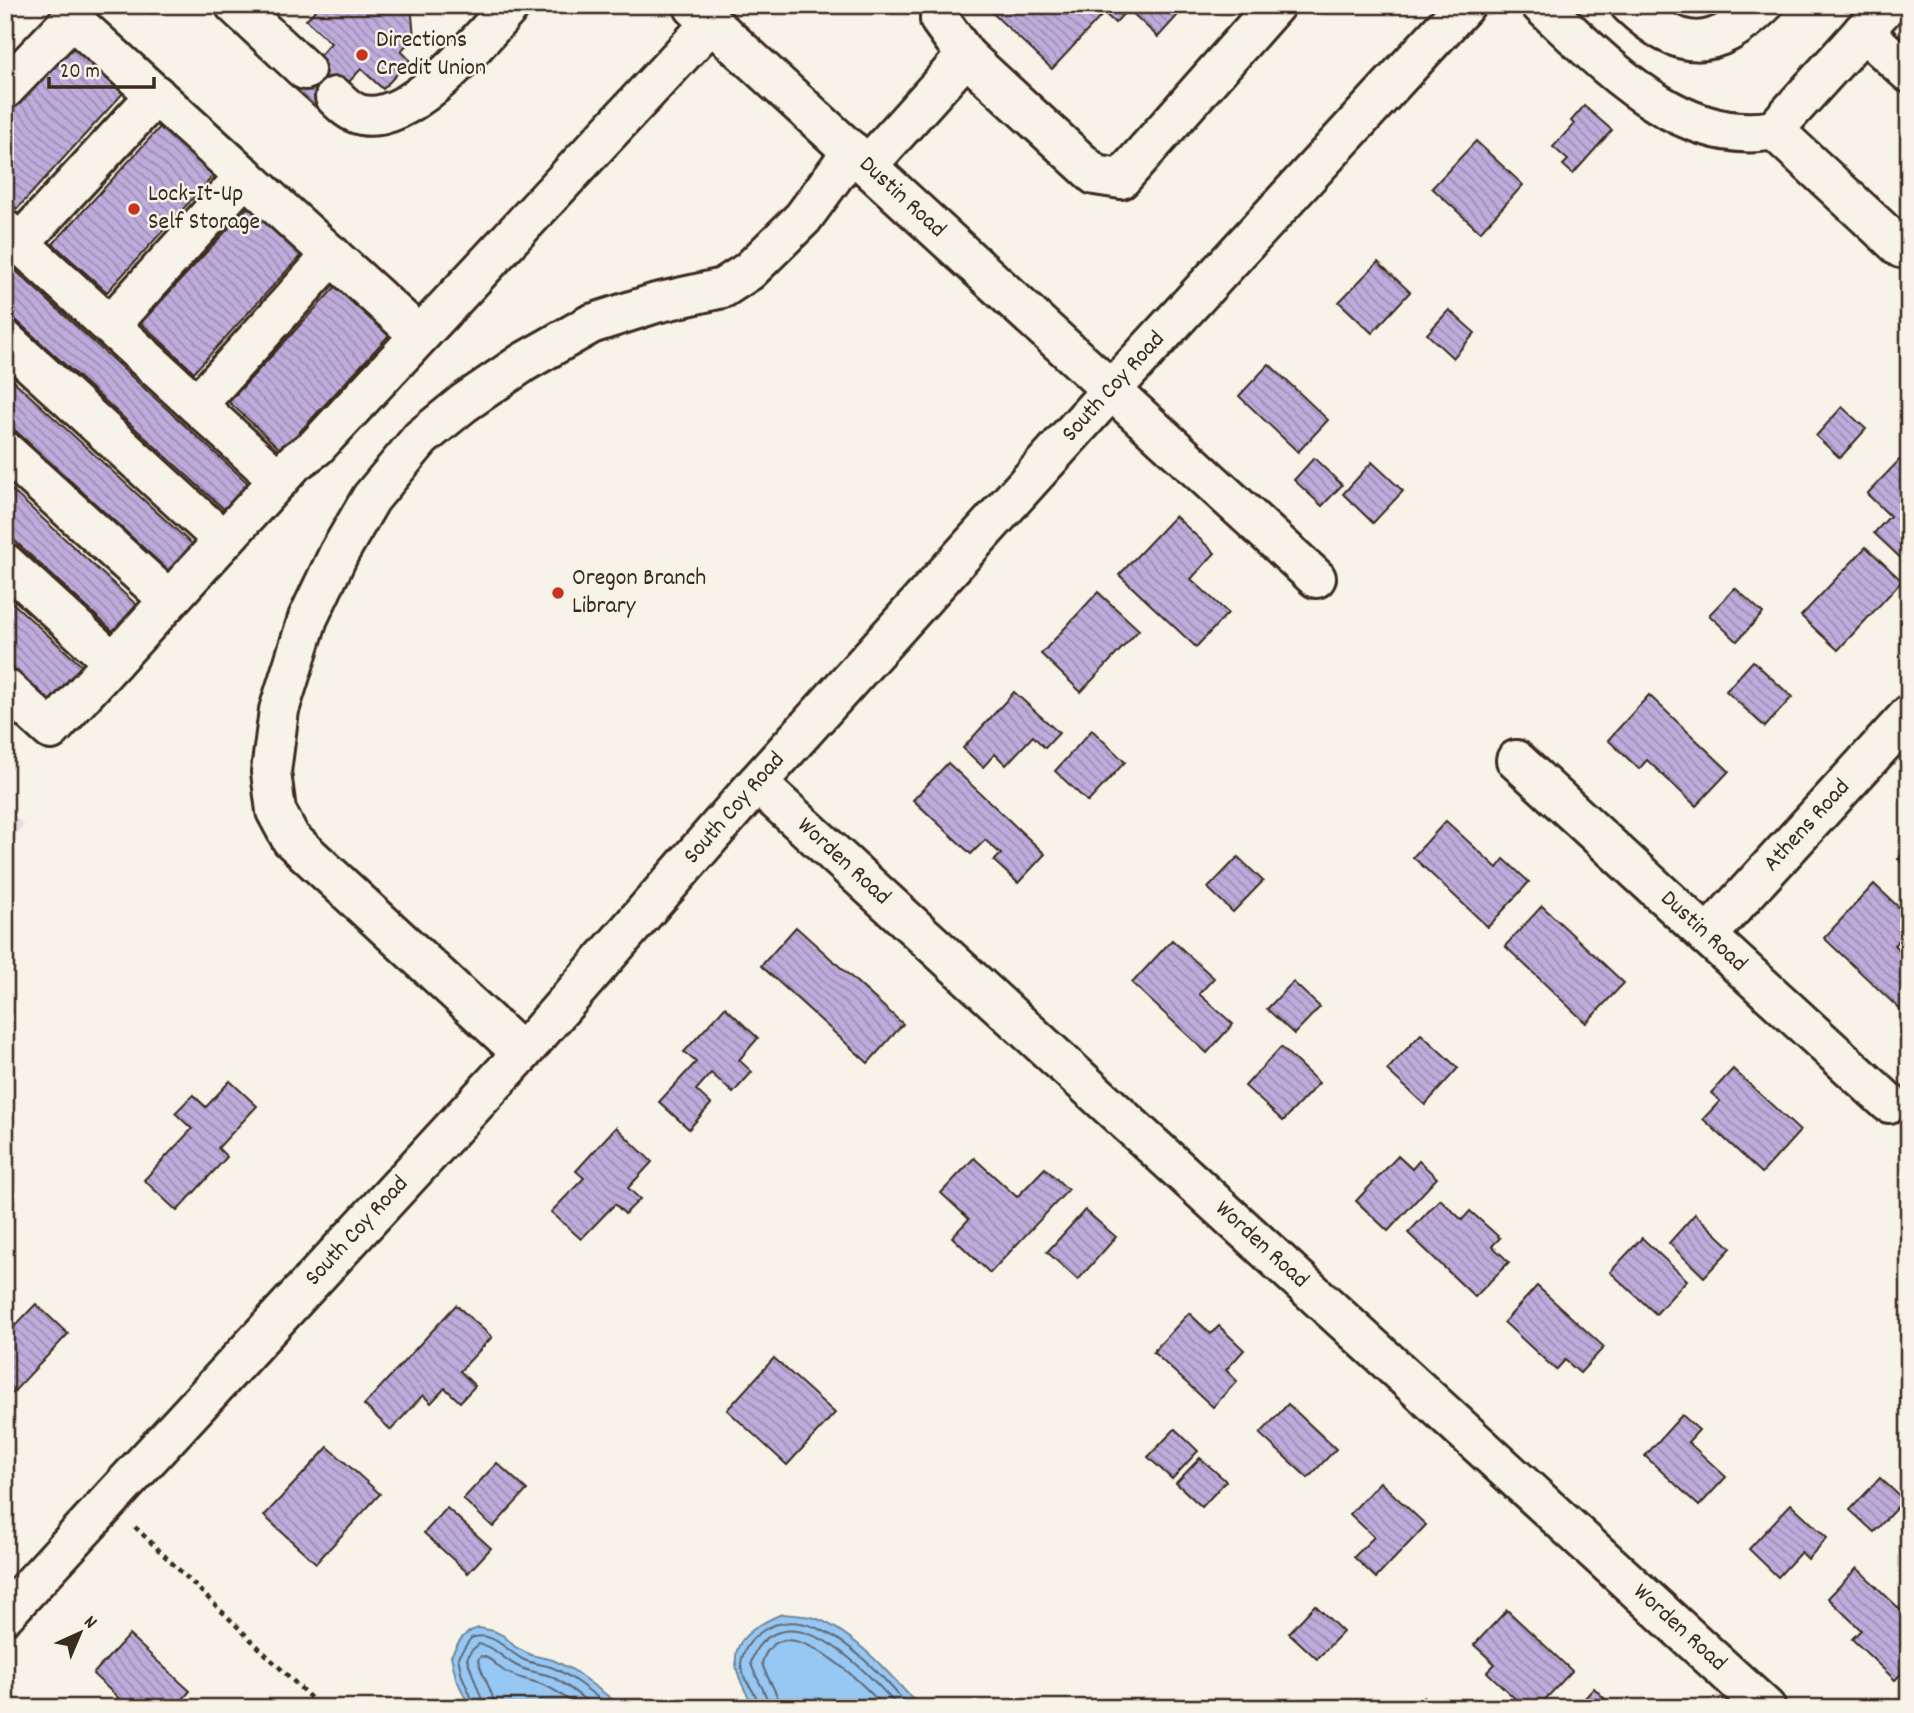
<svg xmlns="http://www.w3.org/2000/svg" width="1914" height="1713" font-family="Dekko,sans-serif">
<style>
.built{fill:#e6dee4}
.water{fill:#97c7f3;stroke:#72889e;stroke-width:2}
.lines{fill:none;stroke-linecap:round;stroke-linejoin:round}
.shore{stroke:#606973;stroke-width:2}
.building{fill:url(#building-back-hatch);stroke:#3b2a1e;stroke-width:2}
.minor-casing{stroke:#3b2a1e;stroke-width:44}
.path{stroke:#3b2a1e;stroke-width:4.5;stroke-dasharray:5 5;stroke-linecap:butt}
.minor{stroke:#f7f3e8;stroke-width:38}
.poi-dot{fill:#c8321e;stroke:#f7f3e8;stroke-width:2.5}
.labels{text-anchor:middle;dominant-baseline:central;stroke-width:5;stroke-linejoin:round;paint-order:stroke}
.poi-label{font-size:24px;fill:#3b2a1e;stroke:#f7f3e8;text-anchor:start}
.street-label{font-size:24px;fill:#3b2a1e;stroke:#f7f3e8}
</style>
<defs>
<pattern id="building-back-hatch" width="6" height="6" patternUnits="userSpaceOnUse" patternTransform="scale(1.75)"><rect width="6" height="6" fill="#bfacdc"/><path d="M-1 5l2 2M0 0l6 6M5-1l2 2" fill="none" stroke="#9c8cb2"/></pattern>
</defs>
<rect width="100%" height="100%" fill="#f7f3e8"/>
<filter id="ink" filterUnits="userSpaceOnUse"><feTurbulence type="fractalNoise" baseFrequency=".0143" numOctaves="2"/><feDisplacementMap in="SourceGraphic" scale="14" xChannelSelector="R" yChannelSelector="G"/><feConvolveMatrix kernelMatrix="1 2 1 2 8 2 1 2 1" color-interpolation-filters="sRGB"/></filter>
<g filter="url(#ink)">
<path class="built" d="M5 808 24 825 5 846Z"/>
<g class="water">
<path d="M782 1614C792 1615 805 1615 815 1618 854 1632 893 1677 920 1708H755C726 1661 726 1637 782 1614Z"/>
<path d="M479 1628 494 1631 504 1636 515 1647 531 1655 553 1660 573 1670 624 1708H470L456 1678 451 1656C458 1642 463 1632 479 1628Z"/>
</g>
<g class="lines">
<g class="shore">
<path d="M476 1708 462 1676 458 1657 471 1638C493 1630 506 1651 524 1660 533 1664 543 1664 551 1667 573 1676 592 1694 612 1708"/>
<path d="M485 1708 467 1659 471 1651 479 1644C495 1647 503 1659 517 1666 528 1672 539 1672 550 1676 567 1684 581 1697 596 1708"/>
<path d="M495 1708C494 1691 482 1677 478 1660L481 1656C491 1657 496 1666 504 1671 518 1679 532 1680 546 1686 558 1691 568 1700 579 1708"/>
<path d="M760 1708C758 1692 741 1680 741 1664 742 1651 751 1639 761 1632 812 1595 879 1672 910 1708"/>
<path d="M769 1708C768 1692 755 1679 751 1663 754 1650 761 1640 774 1634 816 1615 874 1679 899 1708"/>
<path d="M779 1708C779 1691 766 1679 762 1663 781 1600 865 1686 885 1708"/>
</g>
</g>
<g class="building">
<path d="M320 5H411L414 37 401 51 410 60 383 89 361 69 321 112 292 86 331 43 306 20Z"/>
<path d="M984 5H1187L1158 37 1128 9 1115 23 1104 13 1052 69Z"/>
<path d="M72 42 125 91 17 209 5 199V115Z"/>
<path d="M1584 106 1612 130 1573 174 1563 165 1568 160 1553 147 1574 124 1571 121Z"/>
<path d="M162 125 215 174 107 292 53 244Z"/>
<path d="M1476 141 1523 185 1480 232 1432 188Z"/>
<path d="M250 205 303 253 194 372 141 323Z"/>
<path d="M5 261 250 485 226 511 5 310Z"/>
<path d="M1378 262 1410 292 1372 333 1339 302Z"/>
<path d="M338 284 391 333 282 451 229 402Z"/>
<path d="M1449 310 1475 333 1453 358 1427 334Z"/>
<path d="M1269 364 1328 420 1298 452 1239 396Z"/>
<path d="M5 373 194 546 170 572 5 421Z"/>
<path d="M1842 407 1866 429 1840 458 1816 436Z"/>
<path d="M1905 454 1909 457V566L1874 533 1890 516 1867 494Z"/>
<path d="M1314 458 1342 485 1322 506 1294 480Z"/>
<path d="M1372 462 1403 491 1373 523 1343 494Z"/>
<path d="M5 484 139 607 115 633 5 532Z"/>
<path d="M1175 516 1215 553 1191 579 1228 613 1196 647 1119 575Z"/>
<path d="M1866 547 1902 581 1838 650 1801 616Z"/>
<path d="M1735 588 1763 613 1737 641 1709 615Z"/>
<path d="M1098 592 1139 630 1081 692 1041 654Z"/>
<path d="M5 596 82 666 48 705 5 666Z"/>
<path d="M1753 661 1792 697 1765 727 1726 691Z"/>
<path d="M1014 692 1059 733 1045 748 1033 736 1006 765 995 754 983 767 963 748Z"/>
<path d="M1649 695 1729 771 1696 806 1647 760 1639 769 1608 740Z"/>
<path d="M1092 730 1125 762 1088 802 1055 771Z"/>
<path d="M948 763 1045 854 1018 883 994 861 1001 854 985 840 971 854 913 800Z"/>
<path d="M1446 821 1497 868 1504 859 1529 882 1488 927 1413 857Z"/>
<path d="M1909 847V869L1898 859Z"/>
<path d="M1238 857 1263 881 1233 912 1208 888Z"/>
<path d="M1874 884 1909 917V930L1894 945 1909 959V1018L1824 938Z"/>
<path d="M1542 906 1624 983 1586 1023 1505 946Z"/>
<path d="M796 927 903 1024 868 1063 761 966Z"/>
<path d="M1172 940 1214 978 1199 994 1233 1024 1207 1053 1132 983Z"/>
<path d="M1293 982 1320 1007 1294 1034 1267 1009Z"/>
<path d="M725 1007 758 1038 739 1060 752 1072 733 1093 711 1073 696 1090 711 1104 689 1129 659 1102 696 1062 684 1052Z"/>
<path d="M1421 1034 1458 1068 1425 1105 1387 1070Z"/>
<path d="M1281 1047 1319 1083 1283 1121 1245 1086Z"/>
<path d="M1733 1069 1800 1131 1762 1173 1703 1119 1720 1101 1711 1093Z"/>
<path d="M230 1081 257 1106 218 1148 227 1157 177 1211 144 1180 192 1129 175 1113 193 1095 206 1107Z"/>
<path d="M616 1127 652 1162 628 1188 640 1199 625 1214 615 1204 581 1239 551 1212 584 1178 576 1171Z"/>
<path d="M1398 1156 1412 1169 1419 1161 1437 1178 1388 1231 1356 1201Z"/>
<path d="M974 1158 1017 1197 1045 1168 1068 1190 990 1273 952 1237 969 1219 941 1193Z"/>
<path d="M1440 1199 1462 1220 1470 1211 1500 1238 1492 1246 1509 1262 1475 1297 1408 1233Z"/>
<path d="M1085 1210 1116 1237 1078 1280 1047 1252Z"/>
<path d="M1695 1214 1731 1248 1704 1277 1669 1243Z"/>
<path d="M1642 1238 1687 1280 1656 1314 1610 1272Z"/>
<path d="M1537 1286 1604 1347 1580 1373 1565 1360 1556 1370 1504 1322Z"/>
<path d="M36 1304 68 1334 5 1401V1324L12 1329Z"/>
<path d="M456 1305 492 1337 460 1371 475 1386 460 1402 445 1388 431 1403 423 1395 391 1430 364 1405Z"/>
<path d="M1189 1313 1211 1334 1219 1326 1244 1350 1226 1370 1237 1381 1213 1407 1153 1352Z"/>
<path d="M774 1358 835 1413 787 1465 727 1410Z"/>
<path d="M1288 1404 1336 1449 1308 1478 1260 1434Z"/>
<path d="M1682 1415 1699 1430 1688 1442 1726 1477 1699 1506 1645 1456Z"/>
<path d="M1175 1429 1198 1451 1172 1479 1148 1457Z"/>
<path d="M328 1447 380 1494 316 1563 264 1516Z"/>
<path d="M1200 1458 1226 1481 1202 1507 1176 1483Z"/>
<path d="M497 1463 527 1490 493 1527 463 1499Z"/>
<path d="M1880 1478 1904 1500 1874 1532 1850 1510Z"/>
<path d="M1380 1482 1426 1525 1376 1578 1354 1557 1374 1537 1350 1514Z"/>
<path d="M1791 1504 1827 1538 1808 1559 1801 1552 1778 1577 1749 1549Z"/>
<path d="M447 1508 491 1548 468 1573 424 1533Z"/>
<path d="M1857 1568 1909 1618V1666L1895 1680 1852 1639 1861 1630 1828 1598Z"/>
<path d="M1315 1605 1343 1632 1317 1659 1289 1633Z"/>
<path d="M1507 1610 1572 1671 1537 1708H1525L1487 1672 1495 1664 1474 1645Z"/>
<path d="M129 1635 190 1691 175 1708H129L93 1674Z"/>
<path d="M1594 1688 1614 1708H1576Z"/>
<path d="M1424 1697 1436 1708H1413Z"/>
</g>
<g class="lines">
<defs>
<g id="minor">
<path d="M235 5 305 70"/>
<path d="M1541 5C1603 62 1681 148 1774 130L1887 5"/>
<path d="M1630 5C1680 52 1713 53 1763 5"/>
<path id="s1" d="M694 7 1316 578"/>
<path d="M1863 31 1909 73"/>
<path d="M966 56 1095 175 1121 179 1275 5"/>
<path d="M5 89 72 19 419 335"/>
<path d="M335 97C343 105 351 113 362 115 412 125 480 39 511 5"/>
<path d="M1774 130 1901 248 1909 245"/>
<path d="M868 165 966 56 940 20V5"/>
<path d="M5 230 279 480"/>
<path d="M20 243 156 95"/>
<path d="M110 325 245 176"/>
<path d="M5 340 223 540"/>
<path d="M197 405 332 255"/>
<path d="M5 451 169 600"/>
<path d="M5 563 113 662"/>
<path d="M5 688 51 730 295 462 316 447 711 23"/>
<path id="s2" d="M1516 760 1889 1103"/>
<path id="s3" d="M757 783 1766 1708"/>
<path id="s4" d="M1707 936 1909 715"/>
<path d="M522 1053 291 839 276 811 271 772 279 710 308 618 339 553 371 498 421 438 464 403 524 362 591 324 656 303 723 288 749 271 803 218 852 151"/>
<path id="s5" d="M5 1614 522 1053 757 783 1112 389 1465 5"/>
</g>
</defs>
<use href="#minor" class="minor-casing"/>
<path class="path" d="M135 1527 321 1708"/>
<use href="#minor" class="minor"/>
</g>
</g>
<g class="poi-dot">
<circle cx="362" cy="55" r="7"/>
<circle cx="134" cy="209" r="7"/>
<circle cx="558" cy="593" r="7"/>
</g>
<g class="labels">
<g class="poi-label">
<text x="376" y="41">Directions<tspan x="376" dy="28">Credit Union</tspan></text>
<text x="148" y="195">Lock-It-Up<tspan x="148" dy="28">Self Storage</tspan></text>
<text x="572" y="579">Oregon Branch<tspan x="572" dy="28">Library</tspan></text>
</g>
<g class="street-label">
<text stroke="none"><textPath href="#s1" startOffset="282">Dustin Road</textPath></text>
<text stroke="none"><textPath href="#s5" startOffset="1654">South Coy Road</textPath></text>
<text stroke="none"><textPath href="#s5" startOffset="1087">South Coy Road</textPath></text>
<text stroke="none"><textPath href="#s4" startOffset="149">Athens Road</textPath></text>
<text stroke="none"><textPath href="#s3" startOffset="117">Worden Road</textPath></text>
<text stroke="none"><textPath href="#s2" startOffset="254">Dustin Road</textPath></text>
<text stroke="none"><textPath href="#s5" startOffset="520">South Coy Road</textPath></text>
<text stroke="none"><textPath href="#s3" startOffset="684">Worden Road</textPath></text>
<text stroke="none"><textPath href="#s3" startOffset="1251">Worden Road</textPath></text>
</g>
</g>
<rect width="1914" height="1713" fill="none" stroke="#f7f3e8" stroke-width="28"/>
<rect x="14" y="14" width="1886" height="1685" fill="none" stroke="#3b2a1e" stroke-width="2.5" filter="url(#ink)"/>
<g transform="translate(80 1633) rotate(44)" stroke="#f7f3e8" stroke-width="5" paint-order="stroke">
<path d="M0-5L12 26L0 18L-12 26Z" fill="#3b2a1e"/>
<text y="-10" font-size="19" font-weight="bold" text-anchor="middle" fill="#3b2a1e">N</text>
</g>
<path d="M49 77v10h105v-10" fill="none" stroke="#3b2a1e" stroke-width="3.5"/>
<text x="60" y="77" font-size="21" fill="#3b2a1e" stroke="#f7f3e8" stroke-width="5" paint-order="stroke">20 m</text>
</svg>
